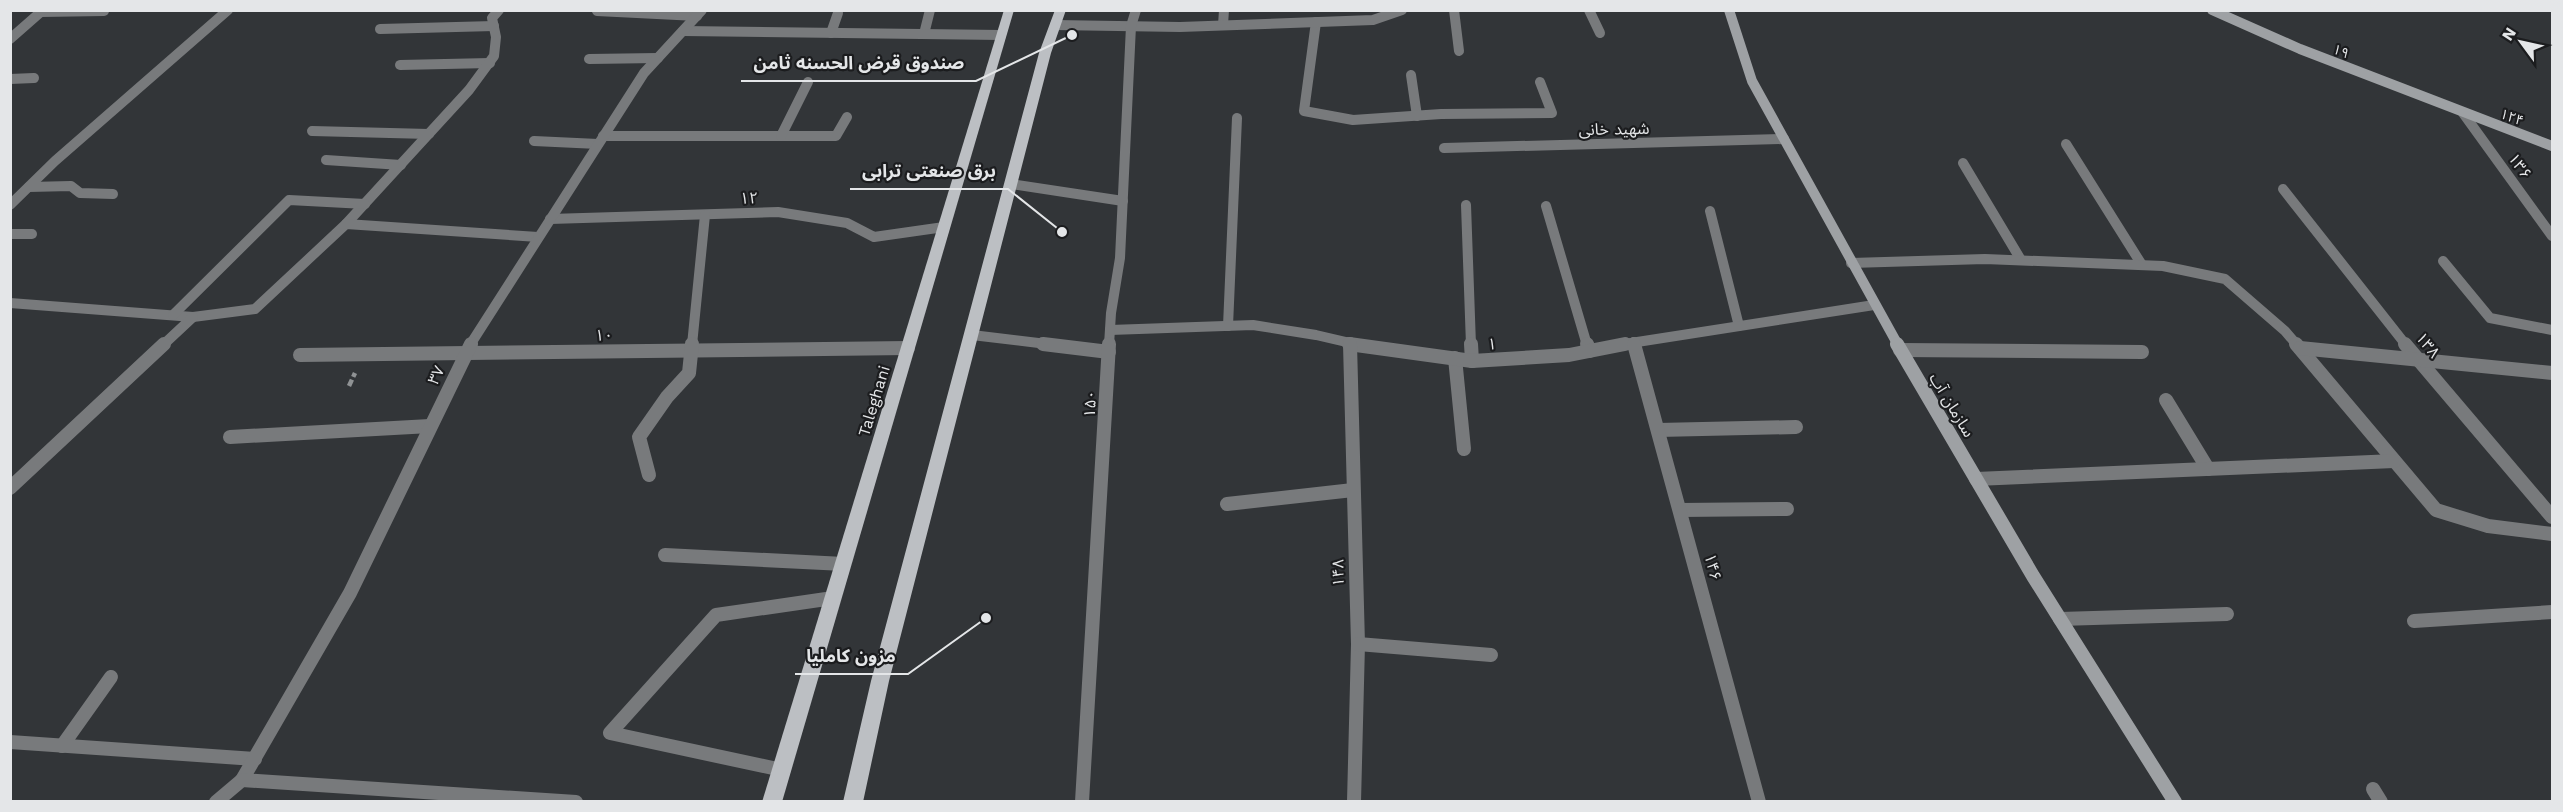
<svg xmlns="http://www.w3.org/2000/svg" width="2563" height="812" font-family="'Work Sans','Noto Sans Arabic',sans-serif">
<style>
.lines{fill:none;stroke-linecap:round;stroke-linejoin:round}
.path{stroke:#8f9294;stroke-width:4.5;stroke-dasharray:7 3;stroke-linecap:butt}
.lane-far1{stroke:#787a7c;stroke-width:10}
.lane{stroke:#787a7c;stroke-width:14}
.street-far1{stroke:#787a7c;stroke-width:10}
.street{stroke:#787a7c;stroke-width:14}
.secondary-far1{stroke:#9ea1a4;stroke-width:10}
.secondary{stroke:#9ea1a4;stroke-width:14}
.primary{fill:#bcbfc3;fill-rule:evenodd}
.labels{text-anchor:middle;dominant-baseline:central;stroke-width:4.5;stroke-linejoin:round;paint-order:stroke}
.far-street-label{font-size:14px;fill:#e4e6e8;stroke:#1b1c1e}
.street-label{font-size:16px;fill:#e4e6e8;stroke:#1b1c1e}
.leader{fill:none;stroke:#e4e6e8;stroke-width:2}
.callout-dot{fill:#e4e6e8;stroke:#1b1c1e;stroke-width:2}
.callout-label{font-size:18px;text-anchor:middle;font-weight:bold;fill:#e4e6e8;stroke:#1b1c1e;stroke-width:4.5;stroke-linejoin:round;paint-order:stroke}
</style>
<rect width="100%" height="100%" fill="#323538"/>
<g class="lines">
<path class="path" d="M349 386 355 373"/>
<g class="lane-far1">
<path d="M597 11 697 16"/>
<path d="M41 12 104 11"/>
<path d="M1223 25 1224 10"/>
<path d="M831 33 838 13"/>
<path d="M924 34 930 10"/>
<path d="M589 59 658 58"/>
<path d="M400 65 490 63"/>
<path d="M1411 75 1417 116"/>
<path d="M10 79 34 78"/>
<path d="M534 141 598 144"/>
<path d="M326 160 401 165"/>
<path d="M29 187 71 186 80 193 113 194"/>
<path d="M1466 205 1471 345"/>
<path d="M1546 206 1587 345"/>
<path d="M1710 211 1739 326"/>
<path d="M10 234H32"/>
<path d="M1228 326 1237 118"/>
</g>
<g class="lane">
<path d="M1471 344 1472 361"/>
<path d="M1587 344 1589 351"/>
<path d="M1455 358 1464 449"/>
<path d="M1658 430 1796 427"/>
<path d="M1227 504 1353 490"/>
<path d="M1680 510 1787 509"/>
<path d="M665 555 844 564"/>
<path d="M62 746 111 677"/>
<path d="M782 770 610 733 716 615 833 598"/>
<path d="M2373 789 2381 802"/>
</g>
<g class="street-far1">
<path d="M1454 10 1459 51"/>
<path d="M1589 10 1600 33"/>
<path d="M1316 22 1304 111 1353 120 1441 114 1552 113 1540 82"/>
<path d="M1055 25 1180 27 1373 20 1402 10"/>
<path d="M380 29 494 26"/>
<path d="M683 31 1001 35"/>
<path d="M10 39 43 10"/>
<path d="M2463 113 2552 236"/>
<path d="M312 131 429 134"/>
<path d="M603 136H836L847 117"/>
<path d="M781 136 808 82"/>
<path d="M2066 144 2142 265"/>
<path d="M1444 148 1784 139"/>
<path d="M1963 163 2021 260"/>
<path d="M1011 184 1123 201"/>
<path d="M2283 189 2406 345"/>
<path d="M10 205 55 161 228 10"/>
<path d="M550 219 778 212 847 223 874 237 944 227"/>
<path d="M346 224 469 90 494 56 496 37 492 18 499 10"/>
<path d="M2443 261 2490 318 2552 330"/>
<path d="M1851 263 1985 259 2163 266 2225 279 2285 331 2297 345"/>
<path d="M10 303 193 317 255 309 346 224 538 237"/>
<path d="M173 315 289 200 365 204"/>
<path d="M1110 330 1253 325 1316 335 1359 345"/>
<path d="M972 335 1055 345"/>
<path d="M1634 342 1635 345"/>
<path d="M163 345 193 317"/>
<path d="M470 345 644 73 702 10"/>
<path d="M692 345 705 215"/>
<path d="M1109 345 1111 313 1120 258 1131 26 1136 10"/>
<path d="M1618 345 1874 305"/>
</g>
<g class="street">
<path d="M1043 344 1109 352"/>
<path d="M1349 344 1472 361 1569 355 1625 344"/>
<path d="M1350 344 1358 644 1354 802"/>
<path d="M1634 344 1759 802"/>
<path d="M2296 344 2436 510 2488 526 2552 534"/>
<path d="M2405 344 2552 517"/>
<path d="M2300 348 2552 373"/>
<path d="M1900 350 2142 352"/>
<path d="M300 355 908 348"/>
<path d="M2166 400 2208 469"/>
<path d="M230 437 430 426"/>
<path d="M649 475 639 437 667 397 689 373 692 344"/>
<path d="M1976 479 2394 461"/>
<path d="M10 488 164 344"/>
<path d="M2060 619 2227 614"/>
<path d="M2414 621 2552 612"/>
<path d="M1358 644 1491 655"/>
<path d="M10 742 255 759"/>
<path d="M242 780 350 593 471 344"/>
<path d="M216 802 242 780 576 802"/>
<path d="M1082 802 1109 344"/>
</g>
<g class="secondary-far1">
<path d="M1729 10 1752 81 1898 345"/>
<path d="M2212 10 2300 49 2552 146"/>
</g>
<path class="secondary" d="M1897 344 2033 576 2175 802"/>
<g class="primary">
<path d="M1004 10H1014L782 802H762Z"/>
<path d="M1055 10H1066L1051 53 889 681 863 802H843L871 681 1039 53Z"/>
</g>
</g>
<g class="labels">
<g class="far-street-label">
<text transform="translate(2341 51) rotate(21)">۱۹</text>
<text transform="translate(2512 117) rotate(20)">۱۲۴</text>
</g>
<g class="street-label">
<text transform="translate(1614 129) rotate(-1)">شهید خانی</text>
<text transform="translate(2520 166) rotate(54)">۱۳۶</text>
<text transform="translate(749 198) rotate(-2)">۱۲</text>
<text transform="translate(604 335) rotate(-1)">۱۰</text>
<text transform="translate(1492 344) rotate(-1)">۱</text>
<text transform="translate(2428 345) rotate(51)">۱۳۸</text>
<text transform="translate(436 375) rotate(-64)">۳۷</text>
<text transform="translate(874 401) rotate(-73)">Taleghani</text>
<text transform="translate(1090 404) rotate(-87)">۱۵۰</text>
<text transform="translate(1952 405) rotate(59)">سازمان آب</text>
<text transform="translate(1713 567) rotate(75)">۱۴۶</text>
<text transform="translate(1338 573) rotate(-91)">۱۴۸</text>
</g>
</g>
<path class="leader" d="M1072 35L976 81H741M1062 232L1008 189H850M986 618L908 674H795"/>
<g class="callout-dot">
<circle cx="1072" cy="35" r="6"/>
<circle cx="1062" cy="232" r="6"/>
<circle cx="986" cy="618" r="6"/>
</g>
<g class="callout-label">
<text x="859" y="69">صندوق قرض الحسنه ثامن</text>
<text x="929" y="177">برق صنعتی ترابی</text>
<text x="851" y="662">مزون کاملیا</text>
</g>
<rect width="2563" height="812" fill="none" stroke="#e4e6e8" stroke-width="24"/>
<g transform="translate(2521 42) rotate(303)" stroke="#1b1c1e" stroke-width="4.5" paint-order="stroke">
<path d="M0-4.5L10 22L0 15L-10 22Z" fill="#e4e6e8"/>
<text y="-9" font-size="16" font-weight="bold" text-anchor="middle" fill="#e4e6e8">N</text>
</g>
</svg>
